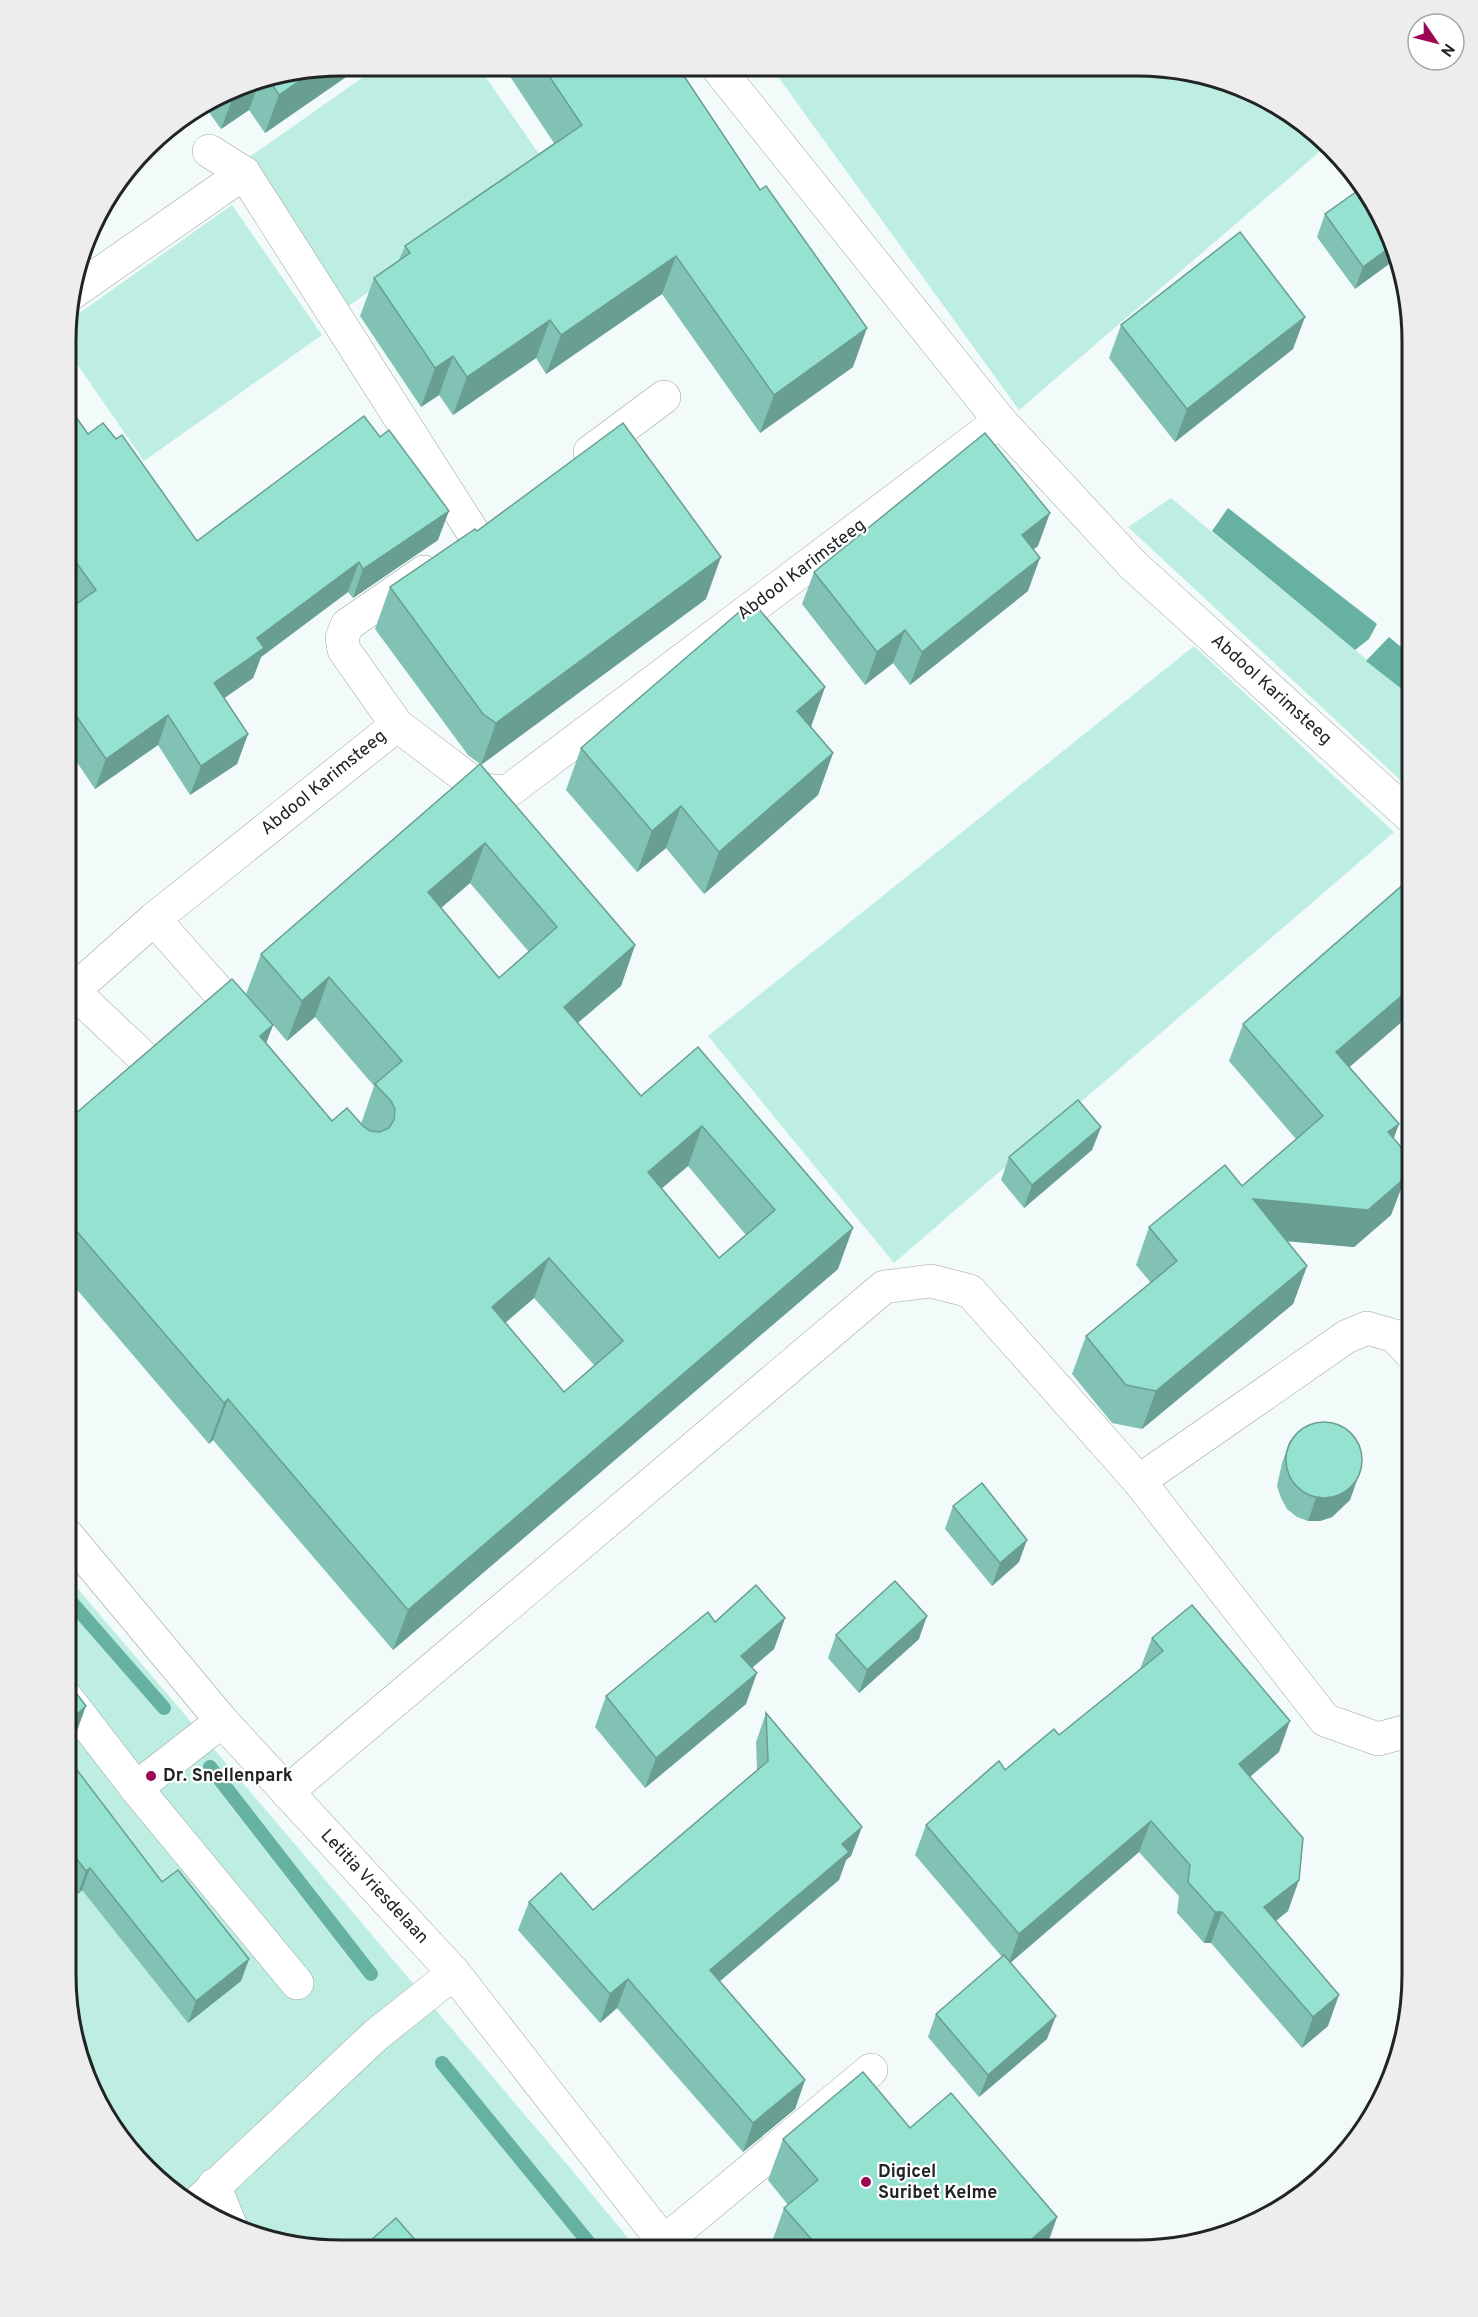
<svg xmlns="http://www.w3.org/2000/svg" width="1478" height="2317" font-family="Overpass,sans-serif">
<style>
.green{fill:#beeee2}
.water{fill:#66b1a1}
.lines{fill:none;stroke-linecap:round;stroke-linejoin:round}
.stream{stroke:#66b1a1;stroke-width:14}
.minor-casing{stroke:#9ca5a2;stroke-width:34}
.minor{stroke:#fff;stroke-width:33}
.wall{fill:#81c2b4;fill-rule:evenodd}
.shaded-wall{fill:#699e92}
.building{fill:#96e2d1;stroke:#699e92;stroke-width:1.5;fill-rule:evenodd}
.poi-dot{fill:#9c0755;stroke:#fff;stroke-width:2}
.labels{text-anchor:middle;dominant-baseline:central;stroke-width:4.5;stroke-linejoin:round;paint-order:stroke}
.street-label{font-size:18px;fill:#212424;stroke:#fff}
.poi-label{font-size:18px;font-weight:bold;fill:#212424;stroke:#fff;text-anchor:start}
.rim{fill:none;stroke:#212424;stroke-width:3}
</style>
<rect width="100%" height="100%" fill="#f2fbf9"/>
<g class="green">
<path d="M379 66H478L548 167 340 312 238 165Z"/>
<path d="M771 67 1173 68 1242 87 1304 123 1325 144 1317 154 1019 410Z"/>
<path d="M232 205 322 335 144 461 68 351V321Z"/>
<path d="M1171 498 1412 697V791L1128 527Z"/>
<path d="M1194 646 1394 832 894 1263 708 1036Z"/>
<path d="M67 1576 576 2175 638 2250 306 2249 236 2230 174 2194 123 2143 87 2081 66 1975Z"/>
</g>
<g class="water">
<path d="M1228 508 1377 624 1369 639 1355 650 1212 531Z"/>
<path d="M1389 637 1412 656V697L1366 661Z"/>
</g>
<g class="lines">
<g class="stream">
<path d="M67 1597 164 1708"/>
<path d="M210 1767 371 1974"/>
<path d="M442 2063 594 2249"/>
</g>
<defs>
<g id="minor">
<path d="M717 67 1000 421 1133 565 1412 818"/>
<path d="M209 151 244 173 476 537"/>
<path d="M72 293 244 173"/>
<path d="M590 452 664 397"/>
<path d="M397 725 344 650 342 638 347 625 424 572"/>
<path d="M154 919 248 1025"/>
<path d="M67 986 73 991 154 919 397 725 480 788 496 792 510 790 1000 421"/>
<path d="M67 996 73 991 144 1058"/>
<path d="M1139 1481 1346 1337 1367 1328 1395 1336 1412 1355"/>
<path d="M67 1535 222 1721 454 1973 670 2250"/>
<path d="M66 1697 136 1788"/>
<path d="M222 1721 136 1788 297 1983"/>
<path d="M287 1792 884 1287 931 1281 970 1291 1139 1481 1325 1720 1378 1739 1411 1730"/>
<path d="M214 2185 231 2227"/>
<path d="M194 2206 376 2035 454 1973"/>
<path d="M664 2242 871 2070"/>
</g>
</defs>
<use href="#minor" class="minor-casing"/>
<use href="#minor" class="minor"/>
</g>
<g class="wall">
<path d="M342 66H362L265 133 249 110 221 129 208 111 160 135 236 87Z"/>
<path d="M503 66 678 67 853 367 760 433 662 294 546 374 536 358 453 415 439 395 421 407 360 316 374 278 399 260 405 246 554 143Z"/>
<path d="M1325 214 1391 236 1355 289 1317 237Z"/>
<path d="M1121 325 1293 349 1175 442 1109 358Z"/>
<path d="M68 406 88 434 197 541 438 540 353 598 348 592 261 657 253 678 224 698 248 734 237 764 190 795 158 745 95 789 68 749V610L75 605 68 595Z"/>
<path d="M1412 514V527L1409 522Z"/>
<path d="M477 531 706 599 481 765 635 945 621 986 578 1023 641 1096 698 1047 838 1269 393 1650 213 1440 209 1444 67 1278V1121L246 994 261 954 480 764 468 755 375 629 390 587ZM470 883 529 952 499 978 441 908ZM315 1017 374 1086 361 1124 332 1121 266 1043 273 1025 287 1041ZM688 1166 746 1235 719 1258 662 1188ZM534 1298 594 1365 564 1392 505 1323Z"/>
<path d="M1038 546 1033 549 1028 591 910 685 893 663 865 685 802 604 814 572Z"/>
<path d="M825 687 811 727 833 753 818 795 704 894 666 848 637 872 566 790 581 748Z"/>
<path d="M1412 877V1013L1349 1067 1399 1124 1393 1138 1405 1178 1391 1215 1354 1247 1287 1241 1307 1266 1293 1304 1142 1429 1112 1423 1072 1374 1086 1336 1151 1283 1136 1265 1149 1227 1242 1186 1296 1139 1229 1061 1243 1024Z"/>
<path d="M1101 1127 1092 1150 1024 1208 1001 1180 1009 1157Z"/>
<path d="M1290 1440 1358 1477 1350 1500 1332 1517 1320 1521H1308L1297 1517 1287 1509 1281 1498 1277 1486 1282 1463Z"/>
<path d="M953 1506 1019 1562 992 1586 945 1529Z"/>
<path d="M785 1618 774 1649 752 1668 746 1704 645 1788 595 1727 606 1696 715 1622Z"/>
<path d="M836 1635 919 1639 859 1693 828 1658Z"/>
<path d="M1152 1638 1279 1752 1250 1777 1288 1911 1276 1921 1328 2026 1302 2048 1211 1943H1204L1177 1913 1179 1896 1139 1852 1010 1963 1047 2039 979 2097 928 2037 936 2014 1002 1957 915 1855 926 1825 1005 1770 1059 1735 1140 1669Z"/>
<path d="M766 1713 851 1856 846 1860 839 1880 720 1981 805 2080 795 2109 743 2152 617 2008 600 2023 518 1930 529 1902 593 1910 757 1771 756 1742Z"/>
<path d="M66 1778 162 1882 249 1959 241 1981 188 2023 82 1890 78 1894 66 1878Z"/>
<path d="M910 2128 1057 2217 1045 2251 769 2250 784 2208 788 2205 768 2180 783 2139Z"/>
</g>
<g class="shaded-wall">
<path d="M342 66H362L265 133 279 95 312 72Z"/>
<path d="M259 82 249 110 221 129 235 91 243 86Z"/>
<path d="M211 102 208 111 143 156 160 135Z"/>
<path d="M1393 245 1396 259 1355 289 1363 267Z"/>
<path d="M676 256 662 294 546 374 561 335Z"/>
<path d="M1305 317 1293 349 1175 442 1187 409Z"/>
<path d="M550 320 536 358 453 415 467 377Z"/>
<path d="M867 328 853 367 760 433 774 395Z"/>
<path d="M453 356 439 395 421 407 435 368Z"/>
<path d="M449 511 438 540 353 598 363 569Z"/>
<path d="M1050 513 1038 546 1010 568 1022 535Z"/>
<path d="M721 557 706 599 481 765 496 723Z"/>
<path d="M1040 558 1028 591 910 685 922 652Z"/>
<path d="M359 562 348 592 261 657 253 678 203 713 214 683 257 638Z"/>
<path d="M905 630 893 663 865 685 877 652Z"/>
<path d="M825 687 810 729 797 711Z"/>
<path d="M168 715 158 745 95 789 106 759Z"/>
<path d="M248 734 237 764 190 795 201 766Z"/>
<path d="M833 753 818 795 704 894 719 852Z"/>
<path d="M681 806 666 848 637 872 652 831Z"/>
<path d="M485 843 470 883 413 932 428 892Z"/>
<path d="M635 945 621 986 549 1047 564 1007Z"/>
<path d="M329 977 315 1017 287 1041 302 1001Z"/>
<path d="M1412 987V1013L1323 1090 1336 1052Z"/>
<path d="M273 1025 258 1065 260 1036Z"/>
<path d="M1399 1124 1385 1162 1388 1132Z"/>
<path d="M702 1126 688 1166 634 1212 648 1172Z"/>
<path d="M1101 1127 1092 1150 1024 1208 1032 1185Z"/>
<path d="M1405 1178 1391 1215 1354 1247 1239 1237 1253 1199Z"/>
<path d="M853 1228 838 1269 393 1650 408 1610Z"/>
<path d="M549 1258 534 1298 477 1347 492 1307Z"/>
<path d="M1307 1266 1293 1304 1142 1429 1156 1391Z"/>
<path d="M228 1399 213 1440 209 1444 224 1403Z"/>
<path d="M1358 1477 1350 1500 1332 1517 1320 1521H1308L1316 1498Z"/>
<path d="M1027 1540 1019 1562 992 1586 1000 1563Z"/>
<path d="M927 1616 919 1639 859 1693 867 1670Z"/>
<path d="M785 1618 774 1649 729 1687 741 1656Z"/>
<path d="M757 1673 746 1704 645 1788 656 1758Z"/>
<path d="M86 1706 74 1739 66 1746V1724Z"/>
<path d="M1290 1721 1279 1752 1228 1795 1239 1764Z"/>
<path d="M1151 1821 1139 1852 1008 1965 1019 1934Z"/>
<path d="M862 1827 851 1856 846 1860 839 1880 700 1998 710 1970 842 1844Z"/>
<path d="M90 1868 82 1890 78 1894 86 1871Z"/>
<path d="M1299 1880 1288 1911 1253 1938 1264 1907Z"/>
<path d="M1215 1912H1222L1211 1943H1204Z"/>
<path d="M249 1959 241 1981 188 2023 196 2001Z"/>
<path d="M628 1979 617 2008 600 2023 610 1994Z"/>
<path d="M1339 1995 1328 2026 1302 2048 1313 2017Z"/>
<path d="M1056 2016 1047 2039 979 2097 988 2075Z"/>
<path d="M805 2080 795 2109 743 2152 753 2123Z"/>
<path d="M1057 2217 1045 2251H1018Z"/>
<path d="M859 2240 855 2250H847Z"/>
<path d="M836 2241 833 2250H825Z"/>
</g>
<g class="building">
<path d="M543 67H678L760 190 766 186 867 328 774 395 676 256 561 335 550 320 467 377 453 356 435 368 374 278 410 253 405 246 582 125Z"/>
<path d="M312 72 279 95 269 80Z"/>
<path d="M243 86 235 91 234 88 236 87Z"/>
<path d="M1363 187 1391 236 1393 245 1363 267 1325 214Z"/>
<path d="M1240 232 1305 317 1187 409 1121 325Z"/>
<path d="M68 406 88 434 103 423 116 439 122 435 197 541 364 416 380 437 389 430 449 511 363 569 359 562 257 638 264 648 214 683 248 734 201 766 168 715 106 759 68 704V610L96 590 68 551Z"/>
<path d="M623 423 721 557 496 723 483 714 390 587 475 529 477 531Z"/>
<path d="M985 433 1050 513 1022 535 1040 558 922 652 905 630 877 652 814 572Z"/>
<path d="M752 601 825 687 797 711 833 753 719 852 681 806 652 831 581 748Z"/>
<path d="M480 764 635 945 564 1007 641 1096 698 1047 853 1228 408 1610 228 1399 224 1403 67 1220V1121L232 979 273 1025 260 1036 332 1121 347 1108 363 1126 370 1131 380 1132 389 1128 394 1120 395 1109 391 1101 375 1084 402 1061 329 977 302 1001 261 954ZM485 843 557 927 499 978 428 892ZM702 1126 775 1210 719 1258 648 1172ZM549 1258 623 1341 564 1392 492 1307Z"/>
<path d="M1412 877V987L1336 1052 1399 1124 1388 1132 1407 1154 1405 1178 1368 1210 1253 1199 1307 1266 1156 1391 1126 1385 1086 1336 1177 1261 1149 1227 1225 1165 1242 1186 1323 1116 1243 1024Z"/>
<path d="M1078 1100 1101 1127 1032 1185 1009 1157Z"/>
<circle cx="1324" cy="1460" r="38"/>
<path d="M982 1483 1027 1540 1000 1563 953 1506Z"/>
<path d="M895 1581 927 1616 867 1670 836 1635Z"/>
<path d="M756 1585 785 1618 741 1656 757 1673 656 1758 606 1696 708 1612 715 1622Z"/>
<path d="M1192 1605 1290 1721 1239 1764 1303 1838 1299 1880 1264 1907 1339 1995 1313 2017 1222 1912H1215L1188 1882 1190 1865 1151 1821 1019 1934 926 1825 999 1761 1005 1770 1054 1729 1059 1735 1163 1651 1152 1638Z"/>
<path d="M66 1680 86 1706 66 1724Z"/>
<path d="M766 1713 862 1827 842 1844 849 1852 710 1970 805 2080 753 2123 628 1979 610 1994 529 1902 561 1873 593 1910 768 1761Z"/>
<path d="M77 1770 162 1882 178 1870 249 1959 196 2001 90 1868 86 1871 66 1845V1778Z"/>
<path d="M1004 1955 1056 2016 988 2075 936 2014Z"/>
<path d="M863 2072 910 2128 951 2093 1057 2217 1018 2251 867 2250 859 2240 847 2250H845L836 2241 825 2250H821L784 2208 818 2180 783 2139Z"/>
<path d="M396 2218 423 2249H361Z"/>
</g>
<g class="poi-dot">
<circle cx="151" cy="1776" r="6"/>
<circle cx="866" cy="2182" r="6"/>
</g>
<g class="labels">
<g class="street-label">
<text transform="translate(802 570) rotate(-37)">Abdool Karimsteeg</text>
<text transform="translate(1271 690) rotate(42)">Abdool Karimsteeg</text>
<text transform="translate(324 783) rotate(-39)">Abdool Karimsteeg</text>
<text transform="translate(374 1887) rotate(47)">Letitia Vriesdelaan</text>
</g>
<g class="poi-label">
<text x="163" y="1776">Dr. Snellenpark</text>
<text x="878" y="2172">Digicel<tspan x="878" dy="21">Suribet Kelme</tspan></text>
</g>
</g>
<path d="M0 0H1478V2317H0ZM341 76H1137A265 265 0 0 1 1402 341V1975A265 265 0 0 1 1137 2240H341A265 265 0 0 1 76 1975V341A265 265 0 0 1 341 76Z" fill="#ededed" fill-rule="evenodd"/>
<path class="rim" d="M341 76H1137A265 265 0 0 1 1402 341V1975A265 265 0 0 1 1137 2240H341A265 265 0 0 1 76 1975V341A265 265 0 0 1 341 76Z"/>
<g transform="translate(1436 42) rotate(125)"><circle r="28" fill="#ffffff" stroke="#a6a7a7" stroke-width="1.5"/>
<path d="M0-4.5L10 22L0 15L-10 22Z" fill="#9c0755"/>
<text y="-9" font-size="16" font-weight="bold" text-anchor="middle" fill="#212424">N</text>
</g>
</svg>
